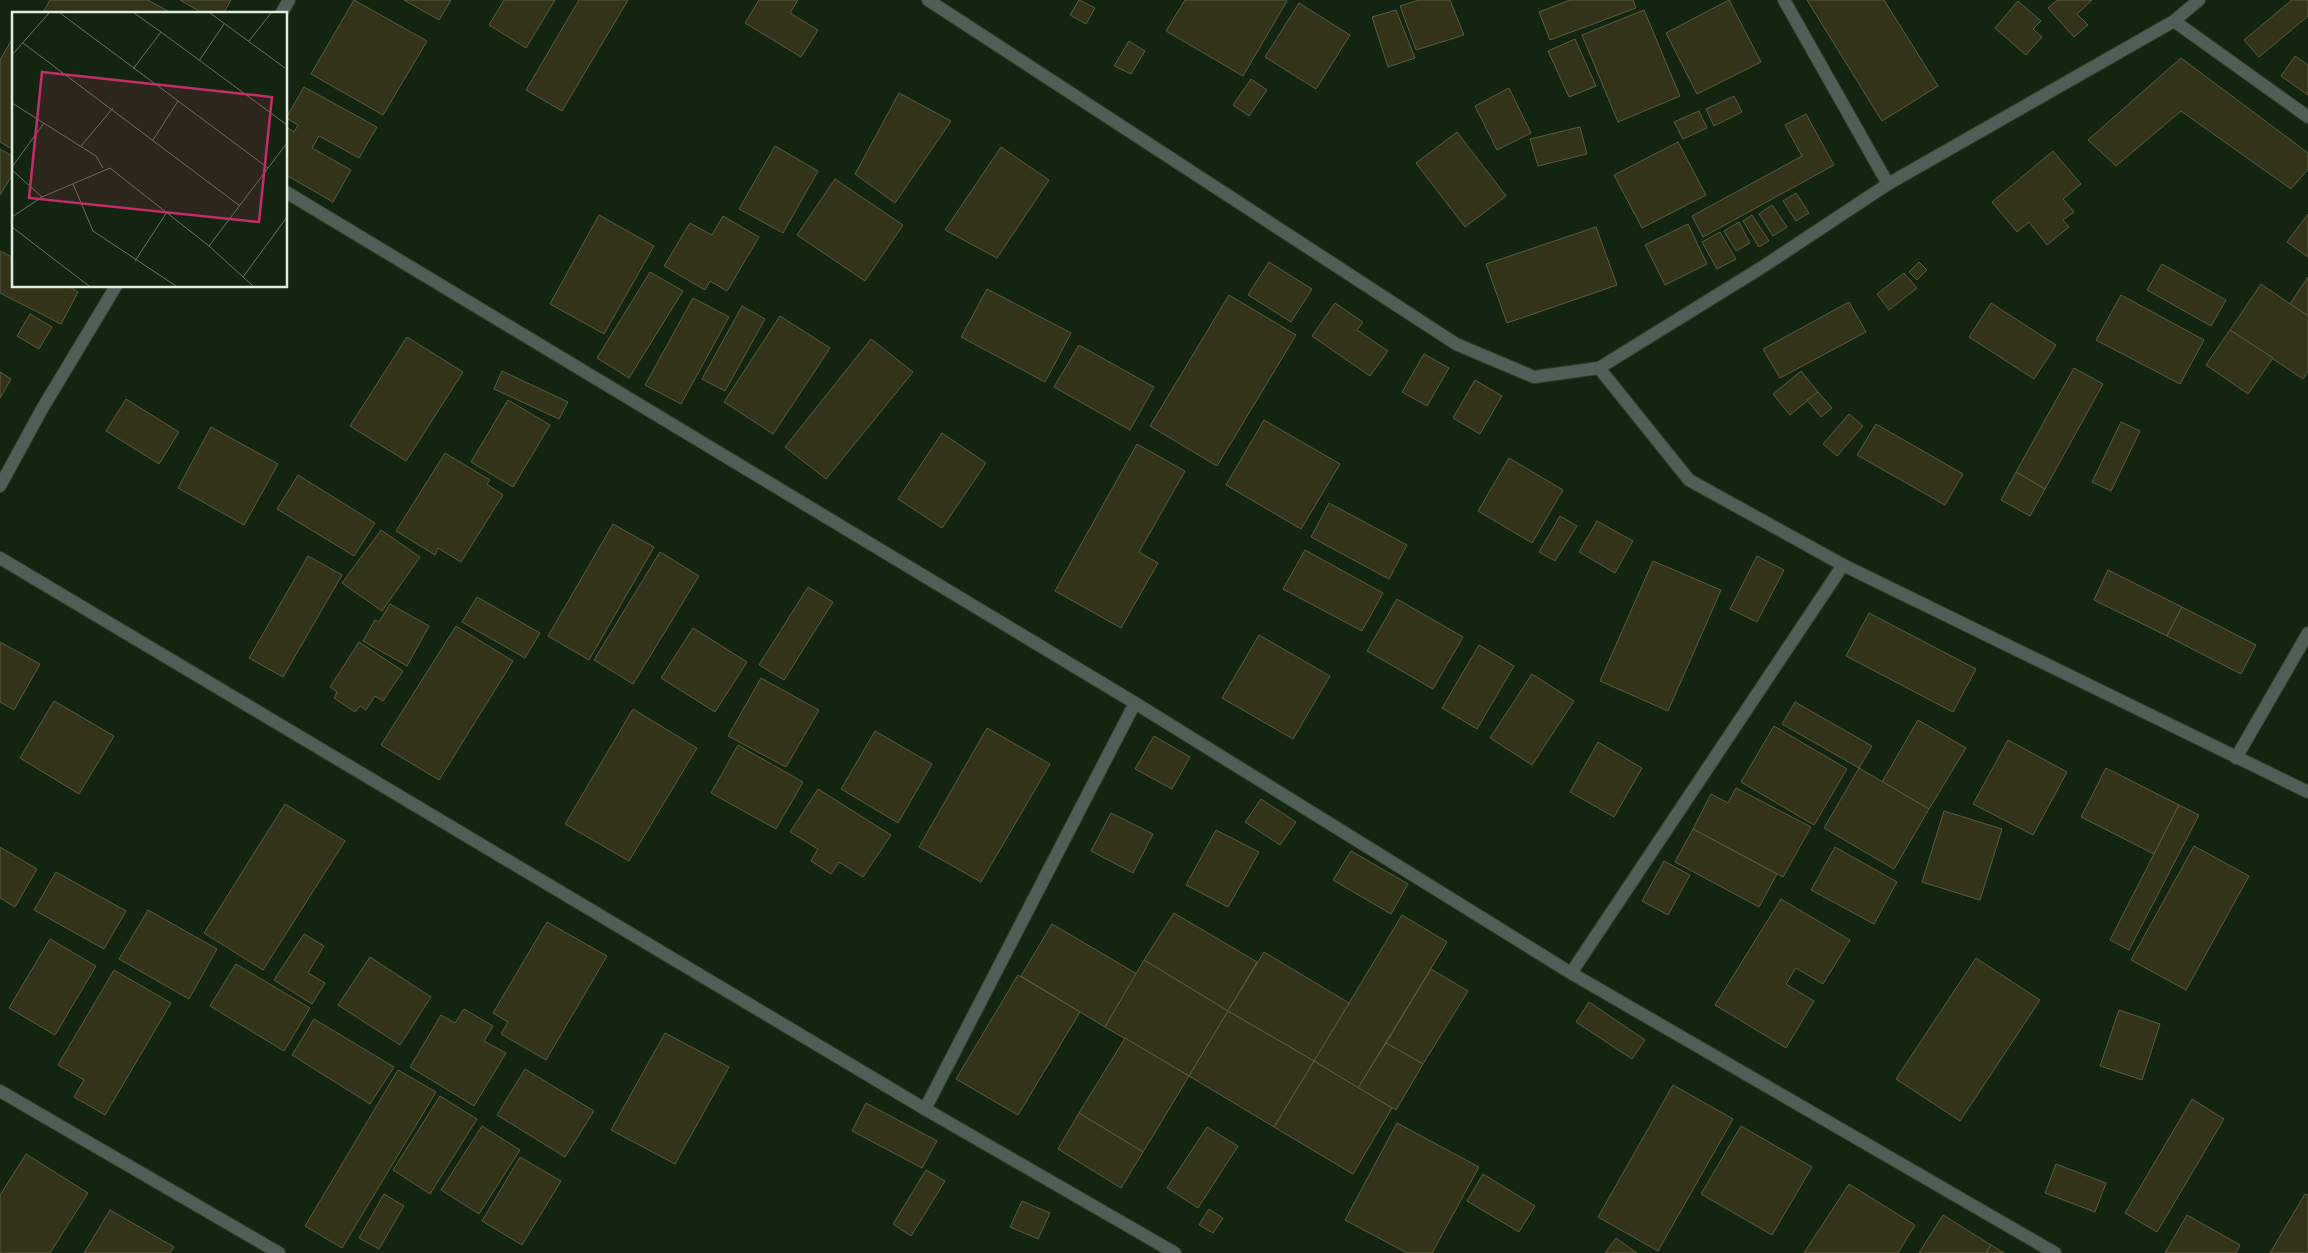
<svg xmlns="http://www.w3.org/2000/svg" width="2308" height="1253" font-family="Helvetica,sans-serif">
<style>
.building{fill:#323318;stroke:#5a5c3f}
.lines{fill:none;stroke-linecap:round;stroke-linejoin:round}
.minor-casing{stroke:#30412d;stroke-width:14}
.minor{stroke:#505e58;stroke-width:12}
.inset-road{fill:none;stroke:#657562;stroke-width:1}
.view{fill:#c52d68;fill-opacity:0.15;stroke:#c52d68;stroke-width:2.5}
.inset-edge{fill:none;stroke:#e0ecde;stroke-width:2.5}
</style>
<rect width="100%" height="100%" fill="#132510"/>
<g class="building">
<path d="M50 0H148L173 14H42Z"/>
<path d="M180 0H231L223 14H204Z"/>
<path d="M354 0 427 41 383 115 311 74Z"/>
<path d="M404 0H451L439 20Z"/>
<path d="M504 0H555L526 48 489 25Z"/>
<path d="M579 0H628L562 111 526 90Z"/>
<path d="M759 0H798L790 13 818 30 801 57 745 23Z"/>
<path d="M1079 0 1095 8 1086 24 1070 15Z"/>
<path d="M1185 0H1285L1287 1 1243 76 1166 31Z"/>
<path d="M1419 0H1450L1464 35 1416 50 1400 6Z"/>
<path d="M1570 0H1633L1636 8 1550 40 1539 12Z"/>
<path d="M1729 0 1761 62 1697 94 1666 33Z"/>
<path d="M1807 0H1884L1938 86 1882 121Z"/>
<path d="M2057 0H2092L2077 14 2088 25 2074 37 2048 8Z"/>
<path d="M2292 0H2308V16L2259 57 2244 40Z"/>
<path d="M2018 1 2041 21 2033 29 2042 37 2026 55 1995 28Z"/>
<path d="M1299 3 1350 35 1316 89 1265 57Z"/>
<path d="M1396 10 1415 58 1388 67 1372 17Z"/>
<path d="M1644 10 1680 96 1618 122 1582 35Z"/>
<path d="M14 36V150L0 142V60Z"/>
<path d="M1575 39 1596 86 1569 97 1548 51Z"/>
<path d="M1129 41 1145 51 1131 74 1114 66Z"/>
<path d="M2295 56 2308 65V95L2281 76Z"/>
<path d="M2181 58 2308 153V169L2291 189 2181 111 2116 166 2088 140Z"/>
<path d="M1251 79 1267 90 1249 116 1233 105Z"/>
<path d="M304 87 377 127 359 158 319 136 312 148 351 170 333 202 286 175V127L294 132 298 125 286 118Z"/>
<path d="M1509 88 1531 133 1497 150 1475 106Z"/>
<path d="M899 93 951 121 895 203 855 174Z"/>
<path d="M1734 96 1742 112 1714 126 1706 109Z"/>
<path d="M1699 111 1707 128 1683 139 1674 122Z"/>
<path d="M1806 114 1834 165 1703 237 1692 216 1802 156 1785 125Z"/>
<path d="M1580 127 1587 154 1538 166 1530 139Z"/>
<path d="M1457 132 1506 196 1465 227 1416 163Z"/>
<path d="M1678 142 1706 195 1642 228 1614 175Z"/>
<path d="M775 146 818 171 783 233 739 209Z"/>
<path d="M1001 147 1049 180 997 258 945 230Z"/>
<path d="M0 149 14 157V172L0 195Z"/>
<path d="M2053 151 2081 184 2063 199 2074 212 2063 220 2069 227 2047 245 2029 222 2017 232 1992 202Z"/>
<path d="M835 179 903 225 865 281 797 235Z"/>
<path d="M1796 193 1809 213 1796 221 1783 201Z"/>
<path d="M1772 205 1787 227 1773 236 1759 214Z"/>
<path d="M2308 214V257L2287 242Z"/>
<path d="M599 215 654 246 604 334 550 304Z"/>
<path d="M1752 215 1769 241 1759 247 1743 221Z"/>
<path d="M723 216 759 237 727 291 710 281 705 290 664 266 690 223 712 235Z"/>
<path d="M1739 222 1750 243 1736 251 1724 231Z"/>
<path d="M1688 224 1707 264 1665 285 1645 245Z"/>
<path d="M1596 227 1617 285 1507 323 1486 264Z"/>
<path d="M1720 232 1736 259 1717 269 1702 242Z"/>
<path d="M0 251 14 258V286H68L78 292 61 324 0 293Z"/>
<path d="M1269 262 1312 289 1291 322 1248 295Z"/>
<path d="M1919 262 1927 270 1917 280 1909 272Z"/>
<path d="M2162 264 2226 300 2211 326 2147 290Z"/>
<path d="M650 272 683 291 629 378 597 358Z"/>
<path d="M1904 273 1917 288 1889 310 1877 294Z"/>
<path d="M2308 277V316L2290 304Z"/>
<path d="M2261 284 2308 316V371L2303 379 2230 330Z"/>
<path d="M987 289 1071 333 1045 382 961 337Z"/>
<path d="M1229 295 1296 335 1217 466 1150 426Z"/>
<path d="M2121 295 2204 340 2180 384 2096 340Z"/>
<path d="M693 298 729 317 681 404 645 385Z"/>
<path d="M1849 302 1866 332 1780 378 1763 349Z"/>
<path d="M1335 303 1363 322 1357 330 1388 351 1370 376 1312 336Z"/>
<path d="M1991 303 2056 345 2034 379 1969 337Z"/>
<path d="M742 306 765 319 725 391 702 379Z"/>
<path d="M30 314 52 327 39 349 17 336Z"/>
<path d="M780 316 830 348 773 434 724 402Z"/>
<path d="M2230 330 2273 358 2248 394 2206 365Z"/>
<path d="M407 337 463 372 406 461 350 426Z"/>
<path d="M871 339 913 372 826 479 785 447Z"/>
<path d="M1079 345 1154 387 1130 430 1054 387Z"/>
<path d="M1424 354 1449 368 1427 406 1402 392Z"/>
<path d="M2074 368 2103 384 2045 489 2016 472Z"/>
<path d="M502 371 568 402 559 419 494 389Z"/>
<path d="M1801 371 1818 392 1790 415 1773 394Z"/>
<path d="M0 372 11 379 0 398Z"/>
<path d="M1475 380 1502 396 1480 434 1453 418Z"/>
<path d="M1818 392 1832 408 1821 417 1807 400Z"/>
<path d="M126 399 179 432 159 464 106 431Z"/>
<path d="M508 400 550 425 513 487 471 462Z"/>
<path d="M1849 414 1863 426 1837 456 1823 444Z"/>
<path d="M1264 420 1340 464 1301 529 1226 485Z"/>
<path d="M2121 422 2140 431 2111 491 2092 482Z"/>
<path d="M1876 424 1963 474 1945 505 1857 455Z"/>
<path d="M211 427 278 464 244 525 178 488Z"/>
<path d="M942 433 986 463 942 528 898 499Z"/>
<path d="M1137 444 1185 471 1139 552 1158 563 1121 628 1055 591Z"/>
<path d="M445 453 490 480 487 484 503 495 461 562 438 548 435 555 396 531Z"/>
<path d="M1509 458 1563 490 1532 543 1478 511Z"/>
<path d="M2016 472 2045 489 2030 516 2001 500Z"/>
<path d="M298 475 375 523 354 556 277 509Z"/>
<path d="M1329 503 1407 545 1389 579 1311 537Z"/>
<path d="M1560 516 1577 526 1555 561 1539 552Z"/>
<path d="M1597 521 1633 541 1615 573 1579 552Z"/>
<path d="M613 524 654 547 589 660 548 636Z"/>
<path d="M381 530 420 557 382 611 342 583Z"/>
<path d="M1305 550 1383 593 1362 631 1283 589Z"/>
<path d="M660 552 699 576 633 684 594 660Z"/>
<path d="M308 556 342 575 283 677 249 658Z"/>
<path d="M1757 556 1784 570 1757 622 1730 609Z"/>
<path d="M1653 561 1721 590 1668 711 1600 681Z"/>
<path d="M2108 570 2182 607 2167 636 2094 600Z"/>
<path d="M808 587 833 602 784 680 759 665Z"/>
<path d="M477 597 540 633 525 658 462 622Z"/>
<path d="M1397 599 1463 637 1433 689 1367 651Z"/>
<path d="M390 604 429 626 407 666 363 641 375 620 379 622Z"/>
<path d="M2182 607 2256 645 2241 674 2167 636Z"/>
<path d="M1869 613 1976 669 1953 712 1846 656Z"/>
<path d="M456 626 513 661 439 780 381 745Z"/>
<path d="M693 628 747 662 715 712 661 678Z"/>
<path d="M1259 635 1330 676 1293 739 1222 698Z"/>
<path d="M0 642 40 664 14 710 0 702Z"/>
<path d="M359 642 403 671 383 701 375 696 366 710 360 706 355 712 334 698 337 692 330 687Z"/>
<path d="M1479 645 1514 666 1477 729 1442 708Z"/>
<path d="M1532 674 1574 701 1532 765 1490 738Z"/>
<path d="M761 678 819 710 786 767 728 736Z"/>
<path d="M54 701 114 736 79 794 20 758Z"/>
<path d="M1795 702 1872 746 1859 768 1782 724Z"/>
<path d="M633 709 697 748 629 861 565 824Z"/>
<path d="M1918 720 1966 748 1929 809 1882 782Z"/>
<path d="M1774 726 1847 769 1814 825 1741 782Z"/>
<path d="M987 728 1050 764 981 882 919 847Z"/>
<path d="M875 731 932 764 898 823 841 789Z"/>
<path d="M1154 736 1190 757 1172 789 1135 769Z"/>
<path d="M2008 740 2067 772 2033 835 1973 804Z"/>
<path d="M1598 742 1642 768 1614 817 1570 792Z"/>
<path d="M738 745 803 782 776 829 711 793Z"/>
<path d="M1859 768 1929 809 1894 869 1824 828Z"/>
<path d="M2106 768 2179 805 2154 854 2081 817Z"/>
<path d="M1736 788 1811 827 1783 877 1693 829 1711 794 1728 803Z"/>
<path d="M818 789 891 835 863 877 839 862 831 874 811 861 818 849 790 832Z"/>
<path d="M1261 799 1296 822 1280 845 1245 822Z"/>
<path d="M285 804 345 841 263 970 204 933Z"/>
<path d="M2179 805 2199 815 2129 950 2110 940Z"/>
<path d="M1944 811 2002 829 1980 900 1922 882Z"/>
<path d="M1111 813 1153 834 1133 873 1091 851Z"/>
<path d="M1693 829 1777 874 1759 907 1675 862Z"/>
<path d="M1216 830 1259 852 1228 907 1186 885Z"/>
<path d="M2194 846 2249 876 2186 990 2131 960Z"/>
<path d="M0 847 37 869 15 907 0 898Z"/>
<path d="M1835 847 1897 882 1874 924 1811 890Z"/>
<path d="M1351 851 1408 884 1391 914 1333 880Z"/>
<path d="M1664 861 1690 875 1668 915 1642 901Z"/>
<path d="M56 872 126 911 104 949 34 910Z"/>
<path d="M1781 899 1850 940 1823 984 1796 968 1786 984 1814 1001 1786 1048 1715 1005Z"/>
<path d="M148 910 217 949 189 999 119 959Z"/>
<path d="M1174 913 1257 962 1228 1011 1144 960Z"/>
<path d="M1402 915 1447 942 1358 1088 1314 1061Z"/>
<path d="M547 922 607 956 546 1060 501 1034 508 1022 493 1013Z"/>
<path d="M1052 924 1137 974 1105 1027 1021 976Z"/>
<path d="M304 934 324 946 308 973 325 983 312 1004 274 980Z"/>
<path d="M50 939 96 966 55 1035 9 1008Z"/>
<path d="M1264 952 1349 1003 1314 1061 1228 1011Z"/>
<path d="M370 957 431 997 400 1045 338 1005Z"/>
<path d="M1976 958 2040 1000 1960 1121 1896 1079Z"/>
<path d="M1144 960 1228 1011 1189 1076 1105 1027Z"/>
<path d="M236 964 310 1008 284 1051 210 1006Z"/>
<path d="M1431 969 1468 991 1423 1064 1386 1043Z"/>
<path d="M114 970 171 1003 105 1115 74 1097 84 1080 58 1065Z"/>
<path d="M1018 975 1080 1012 1018 1115 956 1079Z"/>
<path d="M1589 1002 1645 1040 1632 1059 1576 1022Z"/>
<path d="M464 1009 493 1026 484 1041 506 1053 474 1106 410 1067 441 1015 455 1023Z"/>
<path d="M2119 1010 2160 1024 2142 1080 2100 1066Z"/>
<path d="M1228 1011 1314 1061 1274 1127 1189 1076Z"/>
<path d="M314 1019 394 1067 370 1104 292 1055Z"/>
<path d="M665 1033 729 1067 675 1164 611 1130Z"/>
<path d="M1125 1038 1189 1076 1143 1152 1079 1113Z"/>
<path d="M1386 1043 1423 1064 1396 1110 1358 1088Z"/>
<path d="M1314 1061 1392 1108 1353 1174 1274 1127Z"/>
<path d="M525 1069 594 1111 565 1157 497 1115Z"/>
<path d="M398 1070 436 1092 342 1248 305 1226Z"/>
<path d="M1673 1085 1733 1119 1658 1251 1598 1217Z"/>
<path d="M440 1096 477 1119 430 1194 393 1170Z"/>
<path d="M2192 1099 2224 1119 2157 1232 2125 1213Z"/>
<path d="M866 1103 937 1141 922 1168 852 1131Z"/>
<path d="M1079 1113 1143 1152 1121 1188 1058 1149Z"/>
<path d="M1397 1123 1479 1167 1432 1253H1407L1345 1220Z"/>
<path d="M482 1126 520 1150 479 1214 441 1190Z"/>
<path d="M1741 1126 1812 1167 1772 1235 1701 1194Z"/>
<path d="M1207 1127 1238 1146 1198 1208 1167 1188Z"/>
<path d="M26 1154 88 1193 50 1253H0V1195Z"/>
<path d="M520 1157 561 1181 522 1245 482 1221Z"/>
<path d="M2056 1164 2106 1183 2095 1212 2045 1193Z"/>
<path d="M926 1170 945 1181 911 1236 893 1224Z"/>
<path d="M1483 1174 1535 1206 1519 1232 1467 1201Z"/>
<path d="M1849 1184 1915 1225 1898 1253H1804Z"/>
<path d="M384 1194 404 1206 379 1249 359 1238Z"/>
<path d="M2305 1194 2308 1195V1253H2270Z"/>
<path d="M1022 1201 1050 1213 1038 1239 1010 1227Z"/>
<path d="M1209 1209 1223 1218 1213 1233 1199 1225Z"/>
<path d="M110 1210 174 1247 170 1253H84Z"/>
<path d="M1943 1215 1991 1245 1986 1253H1919Z"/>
<path d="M2187 1215 2240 1245 2236 1253H2165Z"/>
<path d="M1616 1238 1637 1253H1605Z"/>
<path d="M1991 1245 2004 1253H1986Z"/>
</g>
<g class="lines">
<defs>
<g id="minor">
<path d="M928 0 1456 344 1534 377 1599 368 1764 266 1888 184 2174 21 2199 0"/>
<path d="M1784 0 1888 184"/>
<path d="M281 14 289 0"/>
<path d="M2174 21 2308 117"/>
<path d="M286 192 1135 703 1571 973 2055 1253"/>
<path d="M1599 368 1689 480 1843 565 2308 792"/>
<path d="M0 486 42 409 116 286"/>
<path d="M0 558 925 1109 1175 1253"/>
<path d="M2236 758 2308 633"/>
<path d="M1571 973 1843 565"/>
<path d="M0 1091 279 1253"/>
<path d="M925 1109 1135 703"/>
</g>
</defs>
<use href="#minor" class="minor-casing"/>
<use href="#minor" class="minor"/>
</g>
<g transform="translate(12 12)">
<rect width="275" height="275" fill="#132510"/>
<path class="inset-road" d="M48 1 256 156M198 1 273 56M149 20 275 113M237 29 259 1M11 31 228 194M0 43 37 1M187 49 212 12M121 57 149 20 122 1M0 91 84 144 91 156M141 128 166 89M69 134 101 96M0 155 32 111M0 158 30 185M61 172 81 219 164 274M0 205 30 185 98 156 197 234 241 274M0 215 77 274M197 234 275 131M123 249 155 200M231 265 275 205"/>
<path class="view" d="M30 60 260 85 247 210 17 186Z"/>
<rect width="275" height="275" class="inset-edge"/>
</g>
</svg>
